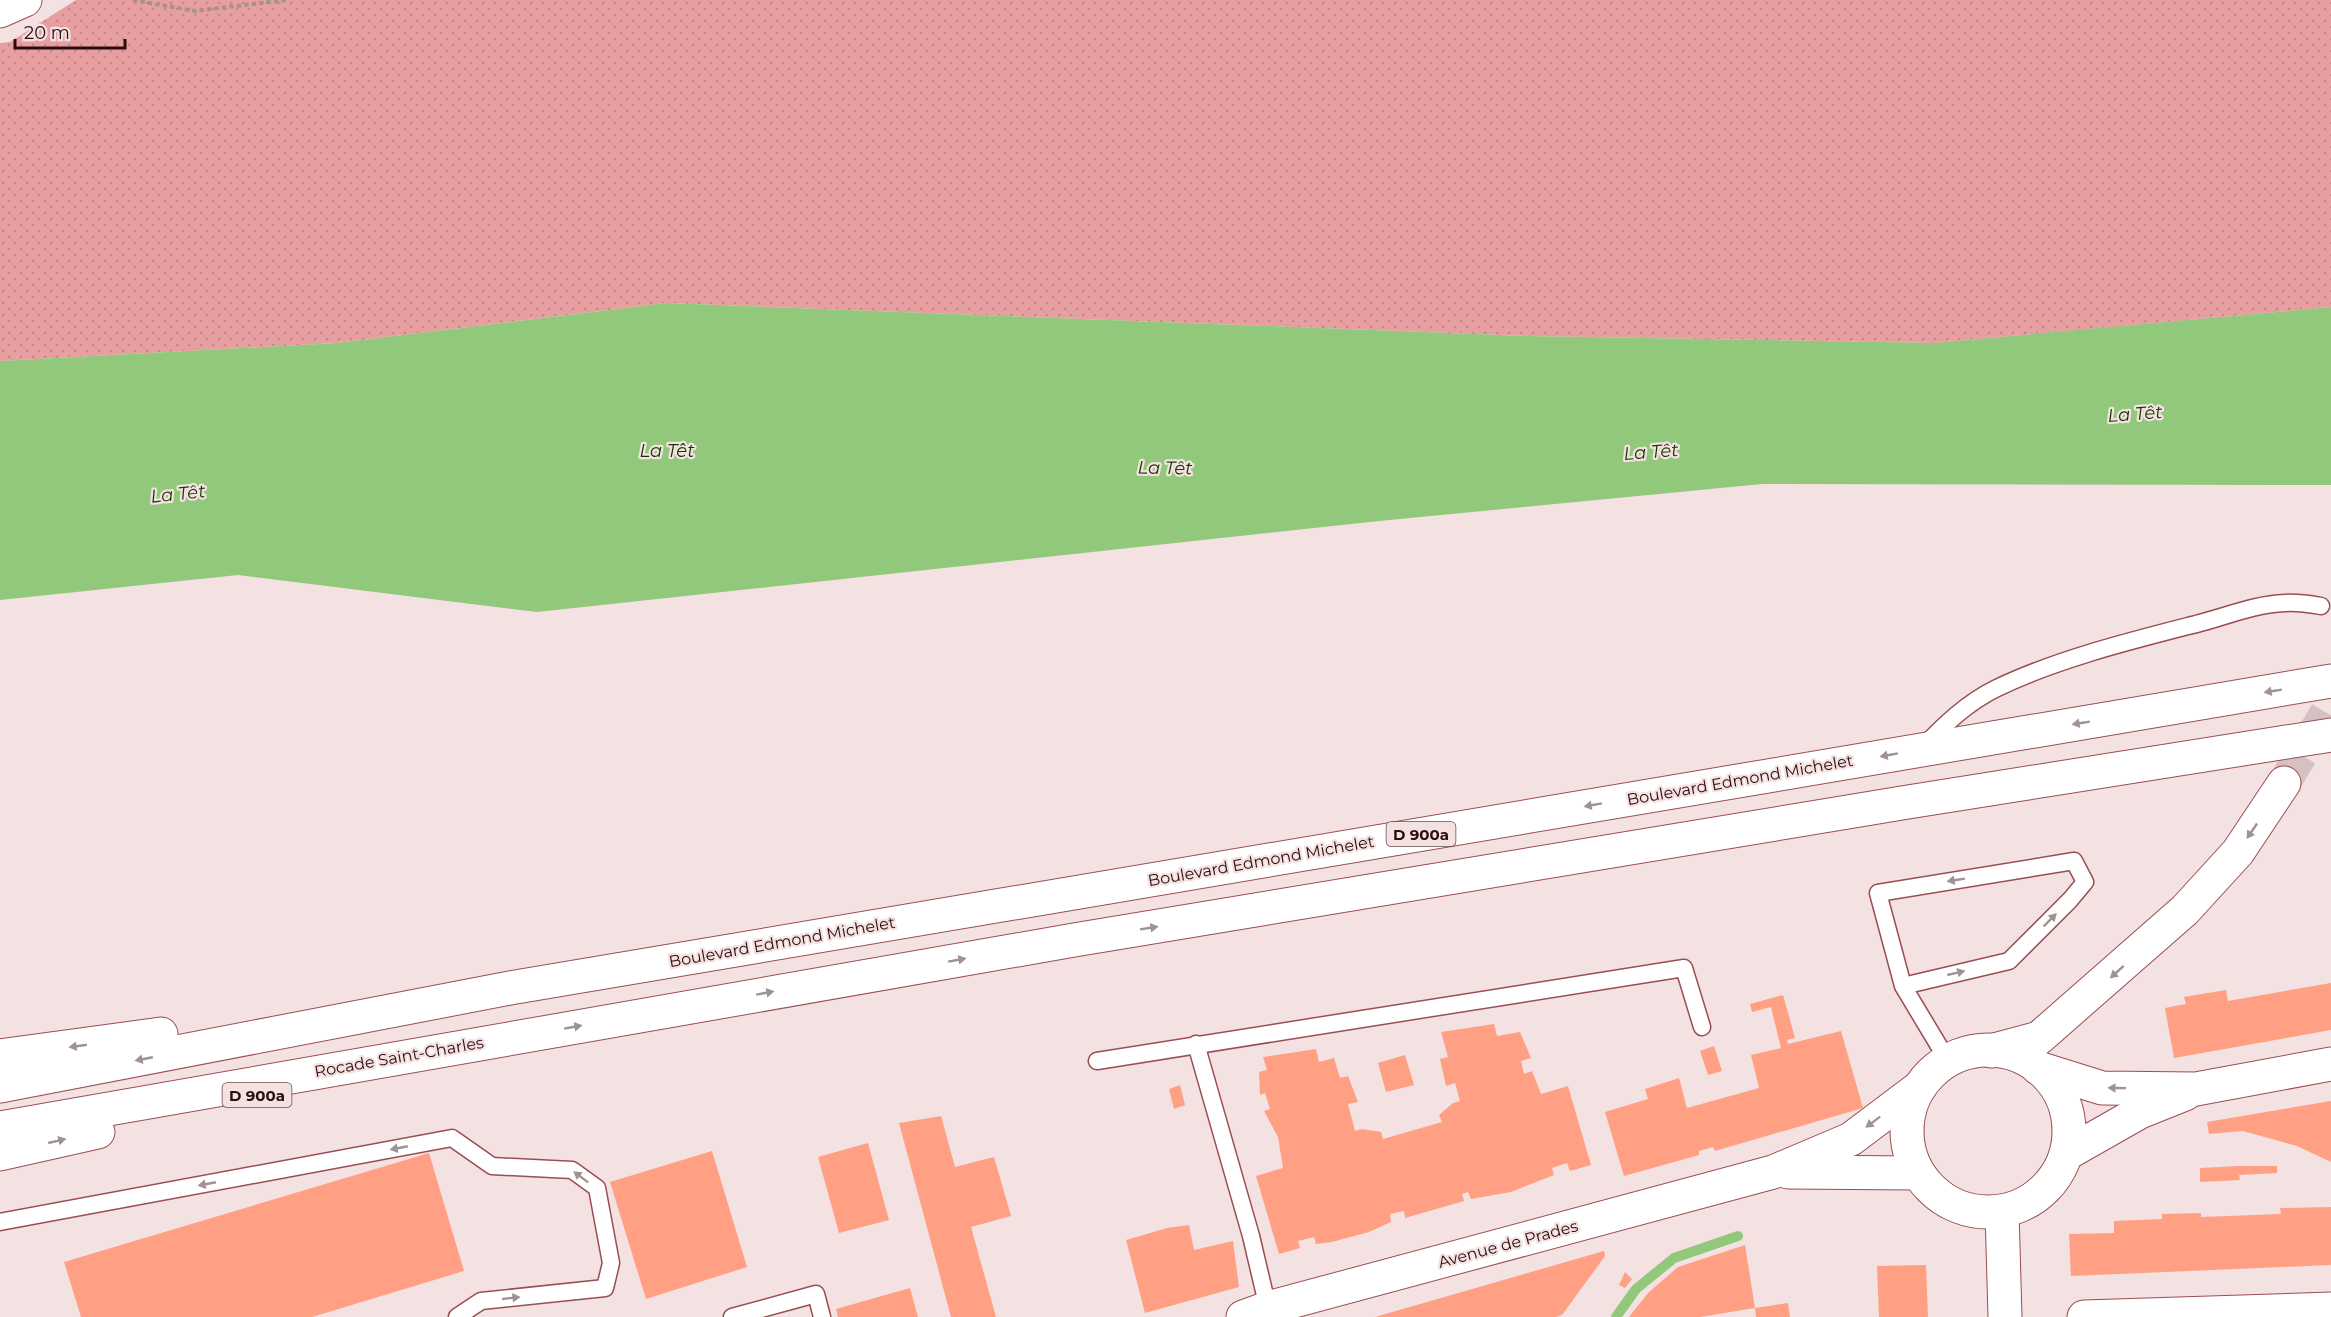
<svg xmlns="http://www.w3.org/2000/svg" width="2331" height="1317" font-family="Montserrat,sans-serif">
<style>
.grass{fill:url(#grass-dots)}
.water{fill:#92c87b}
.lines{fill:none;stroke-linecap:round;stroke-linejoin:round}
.stream{stroke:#92c87b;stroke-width:10}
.building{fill:#ffa085}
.trunk-tunnel{stroke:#d6c1c2;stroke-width:33;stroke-dasharray:33 16;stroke-linecap:butt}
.service-casing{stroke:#9a4d53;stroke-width:19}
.minor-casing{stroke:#9a4d53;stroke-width:35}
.secondary-casing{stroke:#9a4d53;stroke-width:35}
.trunk-casing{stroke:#9a4d53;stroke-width:35}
.path{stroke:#a89091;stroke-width:4;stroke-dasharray:4.5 3;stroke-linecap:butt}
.service{stroke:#fff;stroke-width:16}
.minor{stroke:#fff;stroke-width:33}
.secondary{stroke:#fff;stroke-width:33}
.trunk{stroke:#fff;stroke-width:33}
.oneway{fill:#a09293}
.labels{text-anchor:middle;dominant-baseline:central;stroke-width:4.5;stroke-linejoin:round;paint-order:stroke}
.shield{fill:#f4e1e1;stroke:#674c4e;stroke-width:1.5}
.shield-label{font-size:15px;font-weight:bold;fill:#2b0c0f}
.street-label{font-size:16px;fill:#2b0c0f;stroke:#f4e1e1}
.water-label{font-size:18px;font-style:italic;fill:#143700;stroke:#f4e1e1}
</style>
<defs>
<pattern id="grass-dots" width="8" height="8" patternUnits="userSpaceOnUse" patternTransform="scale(1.5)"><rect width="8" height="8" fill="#e89fa1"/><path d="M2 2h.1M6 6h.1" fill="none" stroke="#c78889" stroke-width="1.8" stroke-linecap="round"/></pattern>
</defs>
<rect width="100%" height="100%" fill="#f4e1e1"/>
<path class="grass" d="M76 0H2331V307L1935 343 1528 336 667 303 337 343 0 361V43L10 42Z"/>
<path class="water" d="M667 303 1528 336 1934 343 2331 307V485L1762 484 1379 521 537 612 238 575 0 600V361L337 343Z"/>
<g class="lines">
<path class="stream" d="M1616 1317 1636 1289 1674 1258 1738 1236"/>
</g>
<g class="building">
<path d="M2331 983V1030L2174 1058 2165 1008 2186 1004 2184 997 2226 990 2228 1001Z"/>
<path d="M1783 995 1795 1038 1787 1040 1788 1044 1841 1031 1863 1108 1715 1151 1713 1147 1699 1151V1155L1624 1176 1605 1112 1648 1099 1645 1089 1679 1078 1687 1108 1759 1088 1751 1055 1781 1048 1771 1007 1752 1012 1750 1004Z"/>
<path d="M1494 1024 1497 1036 1520 1032 1531 1058 1521 1061 1524 1074 1532 1071 1541 1094 1568 1086 1591 1165 1570 1171 1567 1163 1552 1168 1554 1175 1511 1192 1471 1199 1468 1192 1462 1194 1464 1201 1405 1218 1404 1211 1390 1214 1391 1222 1369 1232 1332 1242 1316 1244 1314 1237 1298 1241 1300 1248 1279 1254 1256 1176 1283 1168 1278 1137 1264 1111 1270 1109 1265 1093 1260 1095 1259 1072 1267 1070 1263 1057 1316 1049 1319 1062 1334 1058 1340 1078 1348 1076 1358 1102 1348 1104 1355 1131 1362 1129 1381 1132 1383 1139 1442 1122 1439 1115 1453 1103 1460 1101 1455 1083 1446 1086 1440 1059 1448 1057 1441 1032Z"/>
<path d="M1714 1046 1722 1071 1708 1075 1700 1051Z"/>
<path d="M1405 1055 1414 1085 1386 1092 1378 1063Z"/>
<path d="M1180 1085 1185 1105 1174 1109 1169 1089Z"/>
<path d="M2331 1101V1162L2297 1146 2243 1131 2209 1134 2207 1122Z"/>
<path d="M941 1116 955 1167 994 1157 1011 1216 971 1227 996 1317H951L899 1123Z"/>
<path d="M868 1143 889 1220 839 1233 818 1157Z"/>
<path d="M712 1151 747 1267 646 1299 610 1182Z"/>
<path d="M429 1153 464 1271 312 1317H81L64 1262Z"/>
<path d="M2239 1166H2277V1173L2239 1175 2240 1180 2200 1182V1168Z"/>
<path d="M2331 1207V1265L2071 1276 2069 1234 2114 1233V1221L2162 1219V1214L2201 1213V1217L2281 1214 2280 1208Z"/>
<path d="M1189 1225 1194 1250 1233 1241 1239 1287 1145 1313 1126 1240 1167 1228Z"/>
<path d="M1745 1245 1755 1308 1700 1317H1629L1648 1293 1678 1267Z"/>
<path d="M1604 1251 1605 1256 1562 1315 1556 1317H1375Z"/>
<path d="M1926 1265 1928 1317H1879L1877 1266Z"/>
<path d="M1625 1272 1632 1279 1625 1288 1619 1285Z"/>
<path d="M910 1288 918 1317H838L836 1309Z"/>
<path d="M1788 1303 1790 1317H1756L1755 1308Z"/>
</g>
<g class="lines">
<path class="trunk-tunnel" d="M2284 783 2331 705"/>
<defs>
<g id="service">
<path d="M1924 746C1945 724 1967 703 1995 689 2056 659 2134 640 2200 623 2227 616 2256 604 2285 603 2297 602 2309 604 2321 606"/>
<path d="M1903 986 2009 961 2070 900 2085 882 2074 861 1878 893 1903 986 1948 1061"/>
<path d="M1196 1044 1251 1236 1268 1308"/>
<path d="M1097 1061 1684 968 1702 1027"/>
<path d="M0 1222 452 1138 492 1166 572 1170 597 1188 611 1263 605 1288 481 1301 457 1317"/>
<path d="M732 1317 816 1294 822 1317"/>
</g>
<g id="minor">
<path d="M0 11 25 0"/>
<path d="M2084 1317 2331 1309"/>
</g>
<g id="secondary">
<circle cx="1988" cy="1131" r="81"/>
<path d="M2038 1068 2102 1088 2196 1089 2331 1064"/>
<path d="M2066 1154 2140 1112 2185 1094"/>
<path d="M1788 1172 1918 1173"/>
<path d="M2002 1211 2005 1317"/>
<path d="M1243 1317 1268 1308 1773 1172 1851 1139 1920 1087"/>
</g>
<g id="trunk">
<path d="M1991 1051 2039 1038 2185 910 2238 852 2284 783"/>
<path d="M0 1056 161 1034"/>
<path d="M0 1086 510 988 2331 681"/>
<path d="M0 1128 1074 940 1908 802 2331 735"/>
<path d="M0 1154 98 1132"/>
</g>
</defs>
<use href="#service" class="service-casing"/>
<use href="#minor" class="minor-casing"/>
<use href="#secondary" class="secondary-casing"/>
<use href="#trunk" class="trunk-casing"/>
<path class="path" d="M133 0 195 11 286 0"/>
<use href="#service" class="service"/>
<use href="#minor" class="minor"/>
<use href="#secondary" class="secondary"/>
<use href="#trunk" class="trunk"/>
</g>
<defs><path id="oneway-solid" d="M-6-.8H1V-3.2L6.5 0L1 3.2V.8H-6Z" transform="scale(1.5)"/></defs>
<g class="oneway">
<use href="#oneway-solid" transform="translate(2273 691) rotate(171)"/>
<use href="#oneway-solid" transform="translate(2081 723) rotate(171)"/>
<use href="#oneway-solid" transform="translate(1889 755) rotate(170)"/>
<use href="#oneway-solid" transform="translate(1593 805) rotate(170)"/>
<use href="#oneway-solid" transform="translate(2252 831) rotate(124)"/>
<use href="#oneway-solid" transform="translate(1956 880) rotate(171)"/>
<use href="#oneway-solid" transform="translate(2050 920) rotate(-45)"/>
<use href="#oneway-solid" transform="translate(1149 928) rotate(-9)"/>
<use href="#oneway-solid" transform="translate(957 960) rotate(-10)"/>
<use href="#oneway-solid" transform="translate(2117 972) rotate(138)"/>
<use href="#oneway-solid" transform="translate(1956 973) rotate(-13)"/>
<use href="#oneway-solid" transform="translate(765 993) rotate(-10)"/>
<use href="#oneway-solid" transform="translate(573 1027) rotate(-10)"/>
<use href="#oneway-solid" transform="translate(78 1046) rotate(172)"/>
<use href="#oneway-solid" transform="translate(144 1059) rotate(169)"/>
<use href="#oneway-solid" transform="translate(2117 1088) rotate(-179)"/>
<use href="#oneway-solid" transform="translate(1873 1122) rotate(143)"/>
<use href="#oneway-solid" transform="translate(57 1141) rotate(-13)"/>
<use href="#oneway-solid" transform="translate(399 1148) rotate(169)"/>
<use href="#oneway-solid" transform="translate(581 1177) rotate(-143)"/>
<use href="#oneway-solid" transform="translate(207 1184) rotate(169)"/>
<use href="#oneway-solid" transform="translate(511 1298) rotate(-6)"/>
</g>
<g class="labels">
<g class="shield">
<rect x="1386.5" y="822" width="69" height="24" rx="4.5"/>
<rect x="222.5" y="1083" width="69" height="24" rx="4.5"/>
</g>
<g class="shield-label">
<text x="1421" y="834">D 900a</text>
<text x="257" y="1095">D 900a</text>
</g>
<g class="street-label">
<text transform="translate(1740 780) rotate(-10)">Boulevard Edmond Michelet</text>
<text transform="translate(1261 861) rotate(-10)">Boulevard Edmond Michelet</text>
<text transform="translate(782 942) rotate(-10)">Boulevard Edmond Michelet</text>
<text transform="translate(399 1057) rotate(-10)">Rocade Saint-Charles</text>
<text transform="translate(1508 1244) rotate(-15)">Avenue de Prades</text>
</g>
<g class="water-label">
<text transform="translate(2135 414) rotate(-4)">La Têt</text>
<text x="667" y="451">La Têt</text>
<text transform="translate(1651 452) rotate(-4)">La Têt</text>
<text transform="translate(1165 468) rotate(1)">La Têt</text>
<text transform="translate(178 494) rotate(-6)">La Têt</text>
</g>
</g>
<path d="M15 39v9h110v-9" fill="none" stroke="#2b0c0f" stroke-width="3"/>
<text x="24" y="39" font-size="18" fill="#2b0c0f" stroke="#f4e1e1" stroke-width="4.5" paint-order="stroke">20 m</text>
</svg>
